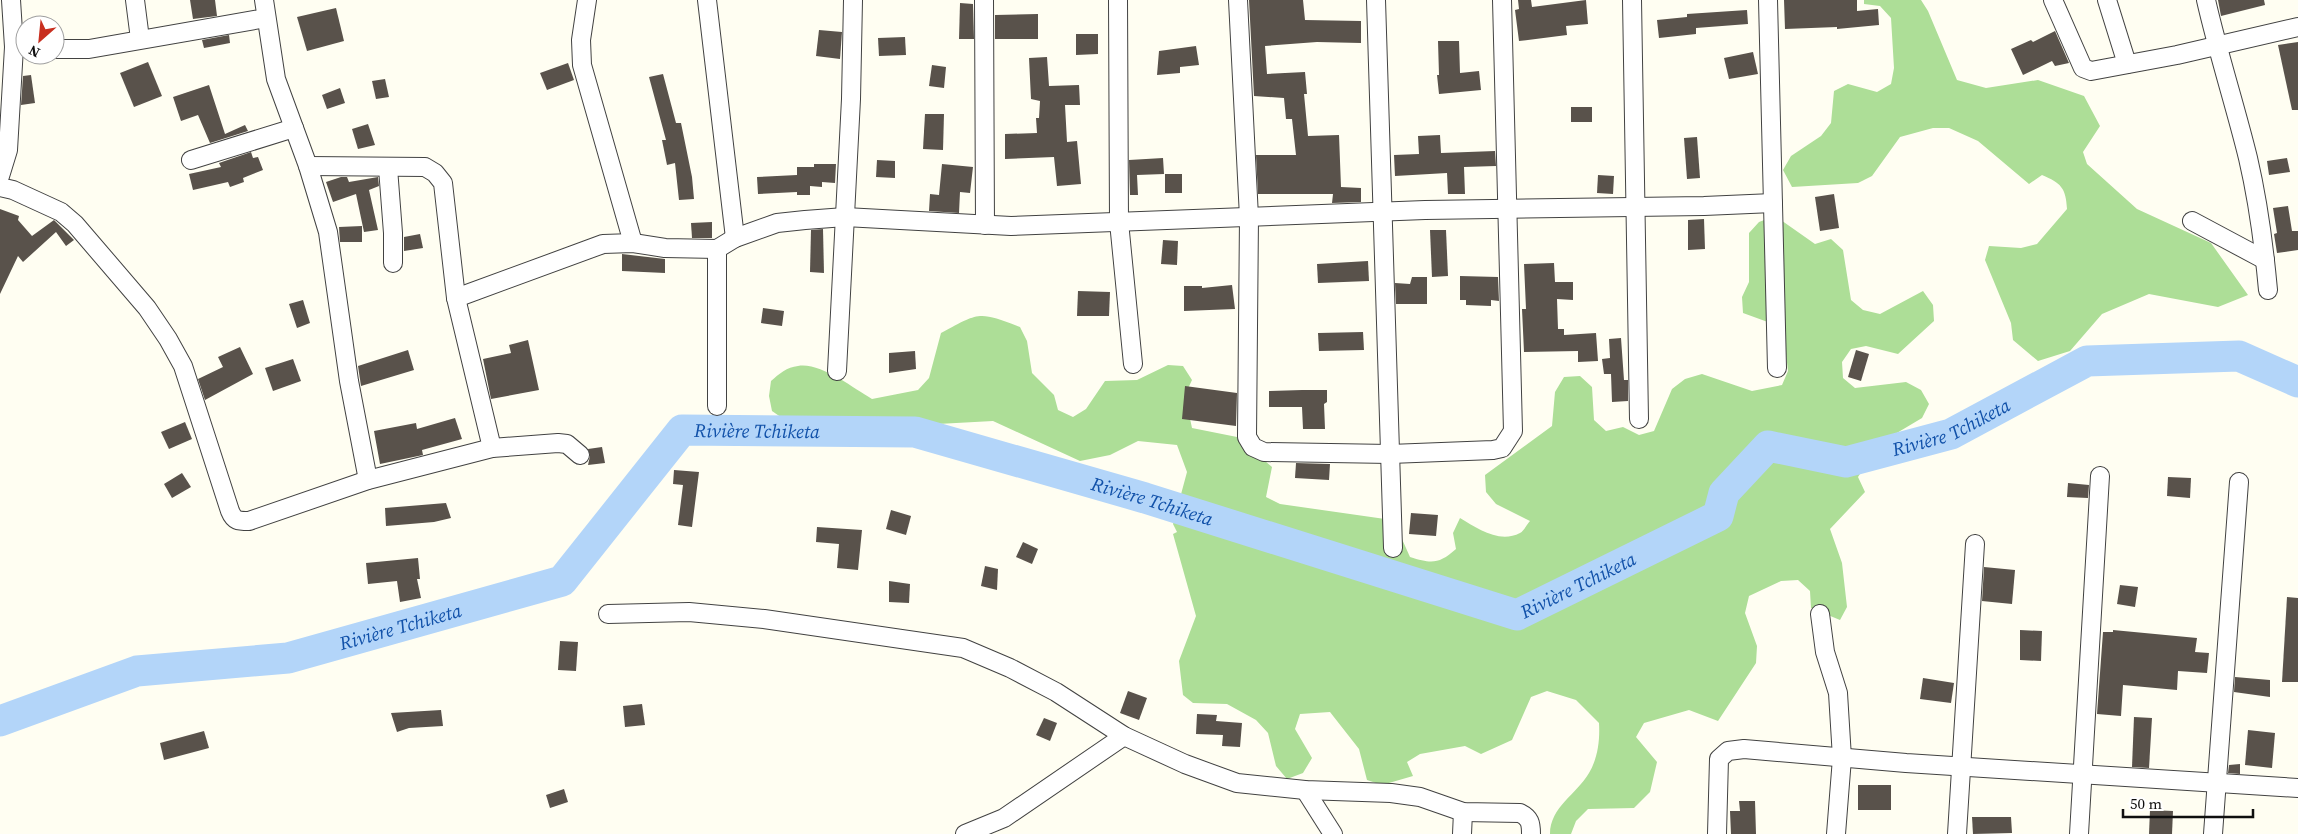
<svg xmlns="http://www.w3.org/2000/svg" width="2298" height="834" font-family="'Source Serif 4',serif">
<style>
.forest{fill:#adde97}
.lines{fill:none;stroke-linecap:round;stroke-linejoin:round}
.river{stroke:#b3d5f9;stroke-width:31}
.building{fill:#59524b}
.street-casing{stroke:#424242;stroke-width:20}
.street{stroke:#fff;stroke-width:18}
.labels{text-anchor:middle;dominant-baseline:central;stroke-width:5;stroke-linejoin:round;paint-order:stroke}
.water-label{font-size:19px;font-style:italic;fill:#1151a9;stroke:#fff}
</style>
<rect width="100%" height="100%" fill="#fffef2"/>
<g class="forest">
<path d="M1864 0H1921L1928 11 1957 80 1986 88 2038 80 2084 96 2100 126 2083 152 2087 164 2137 209 2211 243 2248 295 2218 307 2149 294 2102 314 2070 351 2038 361 2013 340 2011 323 1985 260 1989 246 2021 248 2037 244 2067 209C2066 188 2061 183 2042 175L2029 184 1978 141 1949 128H1933L1900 137 1872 176 1858 183 1792 187 1783 170 1791 156 1821 136 1831 123 1834 91 1848 84 1877 92 1891 84 1894 68 1891 18 1880 6 1864 4Z"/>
<path d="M1775 216 1815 244 1831 239 1843 250 1851 300 1863 310 1880 314 1923 291 1933 305 1934 321 1898 354 1866 346 1851 349 1842 362 1843 378 1855 388 1906 382 1921 390 1929 404 1922 418 1880 443 1858 477 1865 492 1830 529 1842 563 1847 607 1840 620 1811 608 1810 591 1798 580 1781 581 1749 596 1745 613 1757 646 1756 663 1718 721 1689 710 1644 723 1636 737 1657 762 1650 792 1634 808 1588 809 1576 821 1571 834H1550C1550 807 1577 794 1589 773 1598 758 1600 739 1599 723L1576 700 1547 691 1531 697 1512 740 1481 754 1465 746 1420 754 1407 762 1413 776 1382 785 1367 780 1359 749 1330 712 1300 714 1295 729 1312 758 1303 773 1287 779 1276 766 1268 733 1256 720 1227 704 1193 703 1183 695 1179 661 1196 616 1173 534 1177 532 1173 524 1187 472 1177 445 1138 441 1110 455 1080 461 993 421 864 428 785 420 772 411 769 396 771 381C779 374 787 367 798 366 820 362 853 388 872 399L918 390 929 378 941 333C980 312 978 311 1020 327L1027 341 1032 373 1054 395 1058 410 1073 417 1086 409 1105 381 1137 380 1168 365 1183 366 1192 380 1185 395 1192 428 1237 437 1272 467 1266 497 1280 504 1385 519 1397 528 1410 557C1432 564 1439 564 1456 549L1453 533 1460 518C1477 528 1499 544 1520 533 1524 531 1527 524 1530 521L1496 504 1486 492 1485 475 1552 426 1555 392 1564 377 1580 376 1592 387 1594 420 1606 431 1623 427 1639 435 1654 431 1672 389 1685 379 1702 374 1752 391 1782 385 1788 371 1784 337 1776 325 1743 313 1742 297 1749 282V233L1759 222Z"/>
</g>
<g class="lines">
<path class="river" id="s1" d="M0 721 137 671 288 658 562 581 682 430 915 432 1145 498 1517 615 1718 516 1724 493 1768 446 1846 462 1951 434 2087 361 2239 356 2298 382"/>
</g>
<g class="building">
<path d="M190 0H215L217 16 193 19Z"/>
<path d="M1249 0H1303L1305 20 1361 21V43L1317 42 1265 46 1267 74 1305 72 1307 94H1304L1308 136 1339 135 1341 187 1361 188V202L1332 203 1333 194H1258L1256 155H1296L1292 119H1286L1284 98 1254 96Z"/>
<path d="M1518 0H1531L1532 7 1586 0 1588 24 1566 26 1567 35 1519 41 1515 10 1519 9Z"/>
<path d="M1784 0H1857V11L1878 9 1879 25 1837 29V27L1785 29Z"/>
<path d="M2218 0H2264L2265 5 2221 16Z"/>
<path d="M960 3 973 4 974 39H959Z"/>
<path d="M336 8 344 41 307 51 297 17Z"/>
<path d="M1747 10 1748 24 1696 28V34L1659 38 1657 20 1687 17V14Z"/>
<path d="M1038 14V39H995V15Z"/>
<path d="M819 30 842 32 840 59 816 56Z"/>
<path d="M2055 31 2069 63 2055 66 2052 61 2023 75 2011 49 2031 40 2033 42Z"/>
<path d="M1076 34H1098V54L1076 55Z"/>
<path d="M229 35 230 43 204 48 202 40Z"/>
<path d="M905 37 906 55 879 56 878 38Z"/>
<path d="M1438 41H1459L1460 73 1479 71 1481 90 1439 94 1437 75H1439Z"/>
<path d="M2298 42V110H2292L2278 45Z"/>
<path d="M1196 46 1199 65 1180 67V73L1157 75 1159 51Z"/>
<path d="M1753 52 1758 74 1729 79 1724 58Z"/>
<path d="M1047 57 1049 86 1079 85 1080 105H1065L1067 142 1077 141 1081 184 1057 186 1054 157 1005 159V134L1037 133 1036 118H1039L1040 101 1031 99 1029 58Z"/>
<path d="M148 62 162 96 134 107 120 73Z"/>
<path d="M568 63 574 80 547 90 540 73Z"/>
<path d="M932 65 946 67 944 88 929 86Z"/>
<path d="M663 74 676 123H681L692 177 694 199 679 200 675 163 667 165 662 140H666L649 77Z"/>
<path d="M31 75 35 103 21 105 23 76Z"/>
<path d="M385 79 389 97 376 99 372 81Z"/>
<path d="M209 85 225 134 245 125 248 131 210 143 198 115 181 121 173 97Z"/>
<path d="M340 88 345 103 327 109 322 95Z"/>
<rect x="1571" y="107" width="21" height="15"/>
<path d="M925 114H944L943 150 923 149Z"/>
<path d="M368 124 375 145 358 149 352 129Z"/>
<path d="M1440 135 1441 153 1495 151 1496 166 1464 167 1465 194H1448L1447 173 1395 176 1394 155 1419 154 1418 136Z"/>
<path d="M1697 137 1700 178 1687 179 1684 138Z"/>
<path d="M251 152 253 158 258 157 263 170 243 178 244 182 230 187 228 182 193 190 189 174 221 167 219 163Z"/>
<path d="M1163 158 1164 174 1137 175 1138 195H1130L1129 160Z"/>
<path d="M2287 158 2290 172 2269 175 2267 161Z"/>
<path d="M877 160 895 161V178L876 177Z"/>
<path d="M814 164H836L835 183 822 182V187L810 186V195H797V192L758 194 757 177 797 175V167H814Z"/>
<path d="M942 164 973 167 970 193 960 192 959 213 929 211 930 194 939 195Z"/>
<rect x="1165" y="174" width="17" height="19"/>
<path d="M1598 175 1614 176 1613 194 1597 193Z"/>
<path d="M341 177H347L349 182 378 177 379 186 369 190 378 230 364 232 356 194 333 202 326 182Z"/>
<path d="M1834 194 1839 228 1820 231 1815 197Z"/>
<path d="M2288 206 2292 231H2298V250L2277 253 2274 234 2277 233 2273 208Z"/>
<path d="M0 209 19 216 18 220 32 236 54 220 74 240 66 246 56 232 23 262 18 256 0 294Z"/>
<path d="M1704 219 1705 249 1688 250V220Z"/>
<path d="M712 222V238H692L691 223Z"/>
<path d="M362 226V242H340L339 227Z"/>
<path d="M823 229 824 273 810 272 811 230Z"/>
<path d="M1430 230H1446L1448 276 1432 277Z"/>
<path d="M420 234 423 248 404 251V237Z"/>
<path d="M1163 240 1178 241 1177 265 1161 264Z"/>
<path d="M622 254 665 259V273L622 271Z"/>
<path d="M1368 261 1369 281 1318 283 1317 264Z"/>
<path d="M1554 263 1555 282H1573V300L1557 299 1558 329H1564V335L1596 333 1598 361 1578 362V351L1524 352 1522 309H1526L1524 264Z"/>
<path d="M1460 276 1498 277 1499 301 1491 300V306L1466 305V300H1460Z"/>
<path d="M1412 277H1427V304H1396L1395 283 1410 284Z"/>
<path d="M1232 285 1235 309 1184 311V286H1202V288Z"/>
<path d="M1078 291 1110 292 1109 316H1077Z"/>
<path d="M303 300 310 323 297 328 289 304Z"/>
<path d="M763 308 784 311 782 326 761 323Z"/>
<path d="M1363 332 1364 350 1319 351 1318 333Z"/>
<path d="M1621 338 1624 380H1628V401L1612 402 1611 374H1604L1602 359 1610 358 1609 339Z"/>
<path d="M528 340 539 390 491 399 483 359 511 353 509 345Z"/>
<path d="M240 347 253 374 205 400 198 379 223 367 218 357Z"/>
<path d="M408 350 414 370 361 386 358 366Z"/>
<path d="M1856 350 1869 354 1861 381 1848 377Z"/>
<path d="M915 351 916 369 889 373V353Z"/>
<path d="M293 359 301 381 273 391 265 368Z"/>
<path d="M1185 386 1237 393 1236 426 1182 419Z"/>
<path d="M1302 390H1327V402L1324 404 1325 429H1303L1302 407H1269V391Z"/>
<path d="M455 418 462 439 422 450 423 455 380 464 374 431 416 423 417 429Z"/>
<path d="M185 422 192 439 169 449 161 432Z"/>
<path d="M602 447 605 463 588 465 590 456 588 449Z"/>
<path d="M1296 463 1330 464 1329 480 1295 478Z"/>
<path d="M674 470 699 472 692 527 678 525 683 485 673 484Z"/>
<path d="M182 473 191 487 172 498 164 484Z"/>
<path d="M2168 477 2191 478 2190 498 2167 496Z"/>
<path d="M2068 483 2089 485 2088 498 2067 497Z"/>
<path d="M446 503 451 518 434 522 386 526 385 508Z"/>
<path d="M891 510 911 516 906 535 886 529Z"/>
<path d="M1411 513 1438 515 1436 536 1409 534Z"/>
<path d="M817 527 862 530 858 570 837 568 839 544 816 542Z"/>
<path d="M1023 542 1038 549 1032 564 1016 557Z"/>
<path d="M418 558 420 579H417L421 598 400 602 397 581 368 584 366 563Z"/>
<path d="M985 566 998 569 997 590 981 586Z"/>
<path d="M1984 567 2015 570 2012 604 1982 601Z"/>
<path d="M889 581 910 584 909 603 889 602Z"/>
<path d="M2120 585 2138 587 2135 607 2117 604Z"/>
<path d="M2287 597 2298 598V682H2282Z"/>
<path d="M2020 630 2042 631 2041 661 2020 660Z"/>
<path d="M2113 630 2197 638 2195 652 2209 653 2207 673 2178 671 2177 690 2123 685 2121 716 2097 714 2103 632H2113Z"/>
<path d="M560 641 578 642 576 671 558 670Z"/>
<path d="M2235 677 2270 680V697L2234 692Z"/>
<path d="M1923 678 1954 683 1951 703 1920 699Z"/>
<path d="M1128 691 1147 698 1139 720 1120 713Z"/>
<path d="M642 704 645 725 625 727 623 706Z"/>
<path d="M441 710 443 726 409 728 397 732 391 713Z"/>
<path d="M1197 714 1217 715 1216 721 1242 723 1240 747 1222 746 1223 735 1196 734Z"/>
<path d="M2134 717 2152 718 2149 768 2132 767Z"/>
<path d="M1044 718 1057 723 1050 741 1036 735Z"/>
<path d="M2248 730 2275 733 2272 768 2245 765Z"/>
<path d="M204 731 209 748 164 760 160 743Z"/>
<path d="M2240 764V774L2228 773 2229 765Z"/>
<rect x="1858" y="785" width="33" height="25"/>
<path d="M564 789 568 802 550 808 546 795Z"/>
<path d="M1739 801H1755L1756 834H1731L1730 811H1740Z"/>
<path d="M2150 810 2173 811 2172 834H2149Z"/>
<path d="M1972 817H2011L2012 833 1973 834Z"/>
</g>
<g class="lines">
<defs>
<g id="street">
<path d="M11 0 14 47"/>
<path d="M135 0 140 39"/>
<path d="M264 0 276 79 308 166 328 232 349 381 368 480"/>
<path d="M587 0 581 40 582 65 633 243"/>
<path d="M707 0 735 238"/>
<path d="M984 0 985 225"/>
<path d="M1118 0 1119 222 1133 364"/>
<path d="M1238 0 1249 217 1247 437 1253 447 1264 452 1390 454 1493 450 1502 448 1513 431 1502 0"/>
<path d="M1376 0 1393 548"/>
<path d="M1632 0 1639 419"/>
<path d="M1768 0 1777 368"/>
<path d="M2053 0 2083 68 2091 71 2177 55 2298 27"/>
<path d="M2107 0 2127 64"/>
<path d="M2206 0C2218 53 2235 105 2248 158 2258 201 2264 246 2268 290"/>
<path d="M55 49H89L266 18"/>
<path d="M191 160 294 128"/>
<path d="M308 166 425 167 435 173 443 183 456 298 492 448"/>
<path d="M388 168 393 233V263"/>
<path d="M0 176 8 150 14 47 25 48"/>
<path d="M0 187 13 190 61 212 75 224 147 308 168 339 183 366 230 511C234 521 238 521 249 521L368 480 492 448 558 443 567 444 580 455"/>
<path d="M2192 221 2265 260"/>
<path d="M456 298 603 244 633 243 665 248 717 249 735 238 777 223 805 220 845 217 1011 226 1425 210 1704 206 1773 203"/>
<path d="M837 371 851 99 853 0"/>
<path d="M717 406V249"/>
<path d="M608 614 689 612 764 619 963 648 1010 668 1056 692 1124 736 1185 764 1237 783 1305 790 1391 793 1420 797 1463 812 1520 813C1530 818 1531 823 1531 834"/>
<path d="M1820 614 1825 652 1838 693 1842 758 1836 834"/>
<path d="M1305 790 1333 834"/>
<path d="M965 834 1004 818 1124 736"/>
<path d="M1462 834 1463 812"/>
<path d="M1717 834 1719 759 1728 751 1744 749 1906 763 2298 788"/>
<path d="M1957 834 1975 544"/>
<path d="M2079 834 2100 476"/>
<path d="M2213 834 2239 482"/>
</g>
</defs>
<use href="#street" class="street-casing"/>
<use href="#street" class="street"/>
</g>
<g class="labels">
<g class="water-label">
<text stroke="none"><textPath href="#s1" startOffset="2140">Rivière Tchiketa</textPath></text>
<text stroke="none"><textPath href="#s1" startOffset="850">Rivière Tchiketa</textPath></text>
<text stroke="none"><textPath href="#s1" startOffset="1255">Rivière Tchiketa</textPath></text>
<text stroke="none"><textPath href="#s1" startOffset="1705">Rivière Tchiketa</textPath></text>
<text stroke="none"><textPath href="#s1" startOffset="414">Rivière Tchiketa</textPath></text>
</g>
</g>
<g transform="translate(40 40) rotate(207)"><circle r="24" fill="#ffffff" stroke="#9f9f9f"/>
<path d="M0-4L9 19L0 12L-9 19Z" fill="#c82f1f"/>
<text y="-8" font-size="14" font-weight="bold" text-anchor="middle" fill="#0f0f0f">N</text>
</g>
<path d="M2123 809v8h130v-8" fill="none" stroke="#0f0f0f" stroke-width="2.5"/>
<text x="2130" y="809" font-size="15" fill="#0f0f0f" stroke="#ffffff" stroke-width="4" paint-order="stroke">50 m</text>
</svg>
